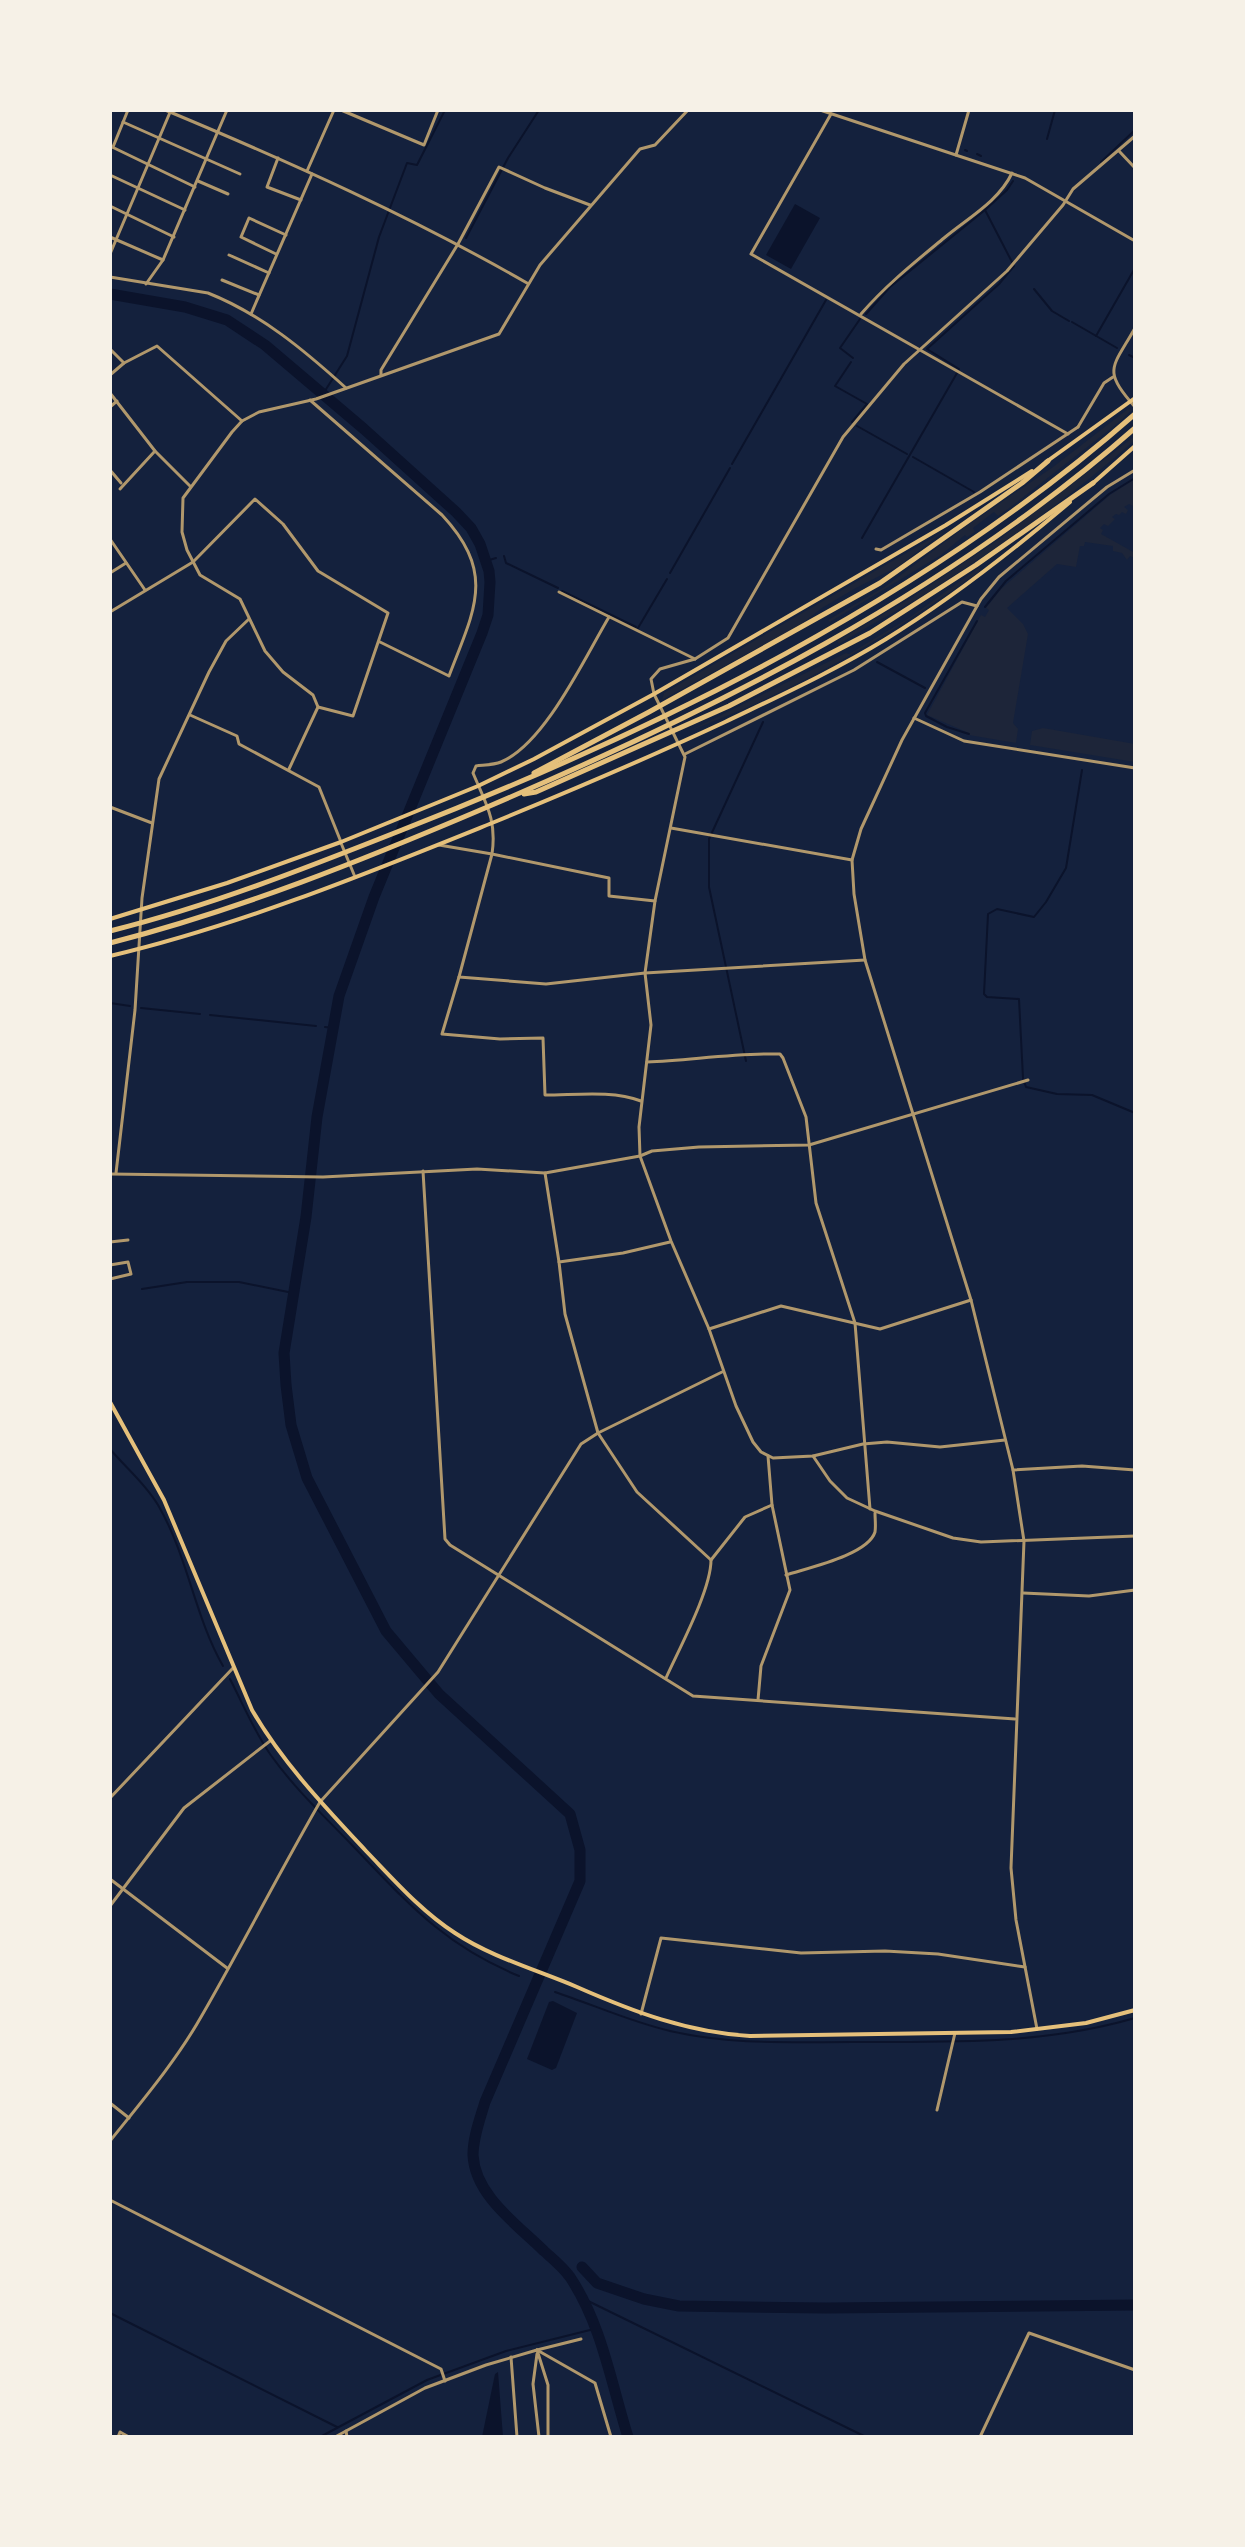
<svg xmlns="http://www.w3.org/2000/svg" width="1245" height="2547" font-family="Raleway,sans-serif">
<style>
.green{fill:#1d2539}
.water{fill:#0b132b}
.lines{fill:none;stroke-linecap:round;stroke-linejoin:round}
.stream{stroke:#0b132b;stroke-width:2}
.river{stroke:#0b132b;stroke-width:11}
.minor{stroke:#b1986c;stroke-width:3}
.tertiary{stroke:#b1986c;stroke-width:3}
.secondary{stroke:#e5c07b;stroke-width:4}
.motorway{stroke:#e5c07b;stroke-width:5}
</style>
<rect width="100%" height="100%" fill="#14213d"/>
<g class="green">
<path d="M1128 409 1132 410 1118 423 1008 509 998 516 994 512 973 528 975 532 967 537 965 535 941 555 830 622 828 620 886 586 965 527 1053 467Z"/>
<path d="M1135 436V440C1071 497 1001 546 929 592 899 610 868 626 839 644L837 641 909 599 1001 538Z"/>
<path d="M1135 479 1133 506 1129 504 1124 507 1128 510 1126 514 1122 512 1119 515 1116 514 1112 517 1115 519 1108 526 1104 524 1100 528 1103 530 1101 534 1135 553V558L1130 556 1127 560 1122 553 1113 551V546L1085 542 1084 546H1080L1076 567 1057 564 1007 608 1023 624 1028 634 1013 723 1018 729 1016 743 969 735V733L927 715 981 615 985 617 989 610 986 608 1001 589 1110 495Z"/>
<path d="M946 530 899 566 854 589 822 608 800 625 662 700 664 693Z"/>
<path d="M981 566 979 572C905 625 828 672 744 709 725 717 706 724 687 732L846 653 849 654 909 618Z"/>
<path d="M1043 728 1135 744V762L1030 745 1032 731Z"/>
</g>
<g class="water">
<path d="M795 204 820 218 791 269 766 255Z"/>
<path d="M553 2001 577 2013 556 2068 552 2070 527 2059 549 2002Z"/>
<path d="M498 2372 503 2437H482L495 2374Z"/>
</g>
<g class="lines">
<g class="stream">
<path d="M1047 139 1055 110"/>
<path d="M965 150 967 151"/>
<path d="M977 154 981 156"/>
<path d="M1101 162 1135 130"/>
<path d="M466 238 508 158 539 110"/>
<path d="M1012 262 985 210 1007 190 1013 181"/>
<path d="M1034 289 1052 311 1069 321"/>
<path d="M866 314 890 287 985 210"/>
<path d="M1072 322 1117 348"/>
<path d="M1096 336 1135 268"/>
<path d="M1129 355 1135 358"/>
<path d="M853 358 840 348 860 319"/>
<path d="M851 362 835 386 867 404 852 422"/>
<path d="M959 369 927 349 999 284 1014 266"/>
<path d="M323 394 347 356 379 237 407 163 417 165 445 110"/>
<path d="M857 426 907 454"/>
<path d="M913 457 974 492"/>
<path d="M732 464 826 300"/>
<path d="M862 538 957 373"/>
<path d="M504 556 506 563 558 588"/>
<path d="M486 561 496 558"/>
<path d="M670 573 730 468"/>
<path d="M562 591 636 627"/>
<path d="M985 607 1006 581 1109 494 1135 478"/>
<path d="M638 628 667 579"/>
<path d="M877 662 925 688"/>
<path d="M969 734 947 727 926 716 925 713 977 621"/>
<path d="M1082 770 1066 868 1046 902 1034 917 997 909 988 914 984 994 987 997 1019 999 1023 1078 1026 1087 1057 1094 1092 1095 1135 1113"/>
<path d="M110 1003 130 1006"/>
<path d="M141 1008 200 1014"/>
<path d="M210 1015 316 1026"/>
<path d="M325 1027 333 1028"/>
<path d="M746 1061 709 887V839L763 722"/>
<path d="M142 1289 187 1282H239L293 1293"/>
<path d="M110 1449C126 1468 145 1483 158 1505 188 1556 194 1615 223 1666"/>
<path d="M230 1679C243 1704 254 1731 270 1754 294 1788 324 1816 352 1845 407 1902 443 1945 519 1976"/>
<path d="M555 1992C594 2005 631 2022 670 2031 731 2045 790 2042 852 2042 947 2042 1043 2045 1135 2018"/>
<path d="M582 2298 866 2437"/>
<path d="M110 2313 337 2427"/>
<path d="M320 2437 427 2380 506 2351 598 2328"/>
</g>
<g class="river">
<path d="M110 294 185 307 227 320 265 345 364 429 456 512 471 528 480 544 489 571 490 582 488 615 482 633 374 897 339 996 317 1117 306 1217 284 1353 286 1385 291 1425 307 1478 386 1631 439 1694 570 1814 580 1850V1881L485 2102C480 2119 473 2137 473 2155 475 2196 518 2225 544 2251 553 2259 563 2267 570 2277 602 2325 611 2383 628 2437"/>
<path d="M582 2267 597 2283 644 2299 679 2306 826 2308 1135 2305"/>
</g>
<g class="minor">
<path d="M341 110 424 145 438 110"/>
<path d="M170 112C292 163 412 217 527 283"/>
<path d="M831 114 751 254 1068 434"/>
<path d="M123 122 240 174"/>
<path d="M110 146 195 187"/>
<path d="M113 147 128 110"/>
<path d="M1119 151 1135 168"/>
<path d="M278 158 267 187 301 200"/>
<path d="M307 171 334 110"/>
<path d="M110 175 185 210"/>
<path d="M198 181 228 194"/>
<path d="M110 206 174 237"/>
<path d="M110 237 163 260"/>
<path d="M110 254 171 110"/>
<path d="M276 254 241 237 249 218 286 235"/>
<path d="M229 255 269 273"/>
<path d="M110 277 208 293C261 314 304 350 346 388"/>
<path d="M222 280 259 295"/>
<path d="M146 284 163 260 227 110"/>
<path d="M251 314 312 174"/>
<path d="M861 314C886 285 915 262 944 238 968 218 999 201 1012 173"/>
<path d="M110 349 124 363 157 346 242 421"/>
<path d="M110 375 124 363"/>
<path d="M381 375V370L458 244 499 167 545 188 590 205"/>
<path d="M110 393 155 451 190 486"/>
<path d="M310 400 442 515C497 574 474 610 449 676L380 642"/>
<path d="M110 407 117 401"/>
<path d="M110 470 121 483"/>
<path d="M120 489 155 451"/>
<path d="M110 539 145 590"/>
<path d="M876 549 881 550 980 492 1078 427"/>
<path d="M110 573 126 563"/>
<path d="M559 592 695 659"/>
<path d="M110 612 193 562 255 499 283 524 318 571 388 613 353 716 318 707"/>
<path d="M609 617C585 657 545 744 501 762 494 765 484 765 476 766L473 773C486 804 497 820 492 854L609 878V896L655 901"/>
<path d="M190 715 237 736 239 744 319 787 341 842"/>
<path d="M685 754 854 670 962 602 977 606"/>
<path d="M289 769 318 707 313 695 283 672 265 651 240 599 200 575 187 550 182 532 183 498 232 432 242 421 259 412 316 399 499 334 540 265 640 149 655 145 688 110"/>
<path d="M110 807 152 823"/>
<path d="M671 828 852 860"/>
<path d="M459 977 442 1034 500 1039 543 1038 545 1095C576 1095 612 1090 641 1101"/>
<path d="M647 1062C692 1060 736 1053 780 1054L783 1058 806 1117 816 1203 855 1323 870 1509"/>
<path d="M640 1156 652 1151 699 1147 809 1145 1028 1080"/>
<path d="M423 1171 445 1539 450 1545 693 1696 1015 1719"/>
<path d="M116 1173 135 1010 142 898 159 779 209 672 226 641 249 619"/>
<path d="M545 1173 559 1262"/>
<path d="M110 1242 128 1240"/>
<path d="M670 1242 623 1253 559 1262 565 1314 598 1433 637 1492 711 1560"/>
<path d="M110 1265 128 1262 131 1274 110 1279"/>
<path d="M709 1329 781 1306 880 1329 971 1300"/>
<path d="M1005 1440 940 1447 887 1442 863 1444 813 1456 773 1458 761 1452 753 1442 736 1406 709 1329 671 1241 640 1156 639 1127 651 1025 645 973 655 901 685 757 654 694 651 679 660 669 695 659 728 638 843 437 904 364 1007 271 1063 205 1073 189 1135 136"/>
<path d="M813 1456 830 1481 847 1498 875 1511 953 1538 981 1542 1135 1536"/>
<path d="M1013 1470 1082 1466 1135 1470"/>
<path d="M786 1575C807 1568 868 1555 875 1532 876 1526 875 1519 875 1513"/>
<path d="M1023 1593 1089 1596 1135 1590"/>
<path d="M666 1678C679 1649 711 1590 711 1560L745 1517 772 1505"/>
<path d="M758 1700 761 1666 790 1590 772 1505 768 1456"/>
<path d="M110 1798 233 1668"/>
<path d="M320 1802 438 1672 581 1444 598 1433 722 1372"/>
<path d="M110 1879 227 1968"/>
<path d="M110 1906 184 1808 270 1741"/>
<path d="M641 2014 661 1938 801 1953 885 1951 938 1954 1025 1967"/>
<path d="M110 2103 129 2118"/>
<path d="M937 2110 955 2033"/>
<path d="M110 2200 441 2369 445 2381"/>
<path d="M537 2350 595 2383 611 2437"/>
<path d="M537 2350 548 2385V2437"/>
<path d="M537 2350 581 2339"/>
<path d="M537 2354 533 2384 539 2437"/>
<path d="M511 2357 517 2437"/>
<path d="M118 2437 120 2432 129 2437"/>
<path d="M335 2437 346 2431"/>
<path d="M980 2437 1029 2333 1135 2370"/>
</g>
<g class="tertiary">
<path d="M165 110 170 112"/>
<path d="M820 110 1025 178 1135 241"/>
<path d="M956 155 969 110"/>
<path d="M1135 328C1112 369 1102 369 1135 407"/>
<path d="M1078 427 1104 383 1113 377"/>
<path d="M914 718 964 741 1135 768"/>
<path d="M341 843 355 877"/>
<path d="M439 845 492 854 459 977 546 984 645 973 865 960"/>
<path d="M110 1174 323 1177 477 1169 545 1173 640 1156"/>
<path d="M1037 2029 1016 1920 1011 1868 1024 1541 1013 1470 971 1300 865 960 854 894 852 860 861 829 902 740 981 599 999 577 1107 487 1135 470"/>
<path d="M110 2141C142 2101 176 2061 201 2017 242 1946 279 1873 320 1802"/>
<path d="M347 2437 346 2431 425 2388 486 2365 537 2350"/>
</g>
<g class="secondary">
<path d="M1046 462 1135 398"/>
<path d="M1092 484 1135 446"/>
<path d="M110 919 227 883 341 842 478 786 534 759 654 694 946 525 1032 471"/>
<path d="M110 956C241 925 368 873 492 823 570 791 648 758 725 722 779 696 834 671 886 639 951 599 1011 552 1070 502"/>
<path d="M110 1402 164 1500 252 1710C283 1763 324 1806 366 1851 394 1880 421 1911 455 1933 491 1957 537 1970 577 1987 634 2012 687 2032 750 2036L1011 2032 1086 2023 1135 2010"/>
</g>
<g class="motorway">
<path d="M534 773 649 712 880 583 1022 483 1048 461"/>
<path d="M524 794 536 792 729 706 870 633 976 565 1093 483"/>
<path d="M110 931C210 906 306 868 402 830 658 730 927 597 1135 414"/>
<path d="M110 943C239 910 363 860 485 808 715 710 946 594 1135 428"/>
</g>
</g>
<rect width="1245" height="2547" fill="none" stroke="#f6f1e7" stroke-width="224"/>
</svg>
